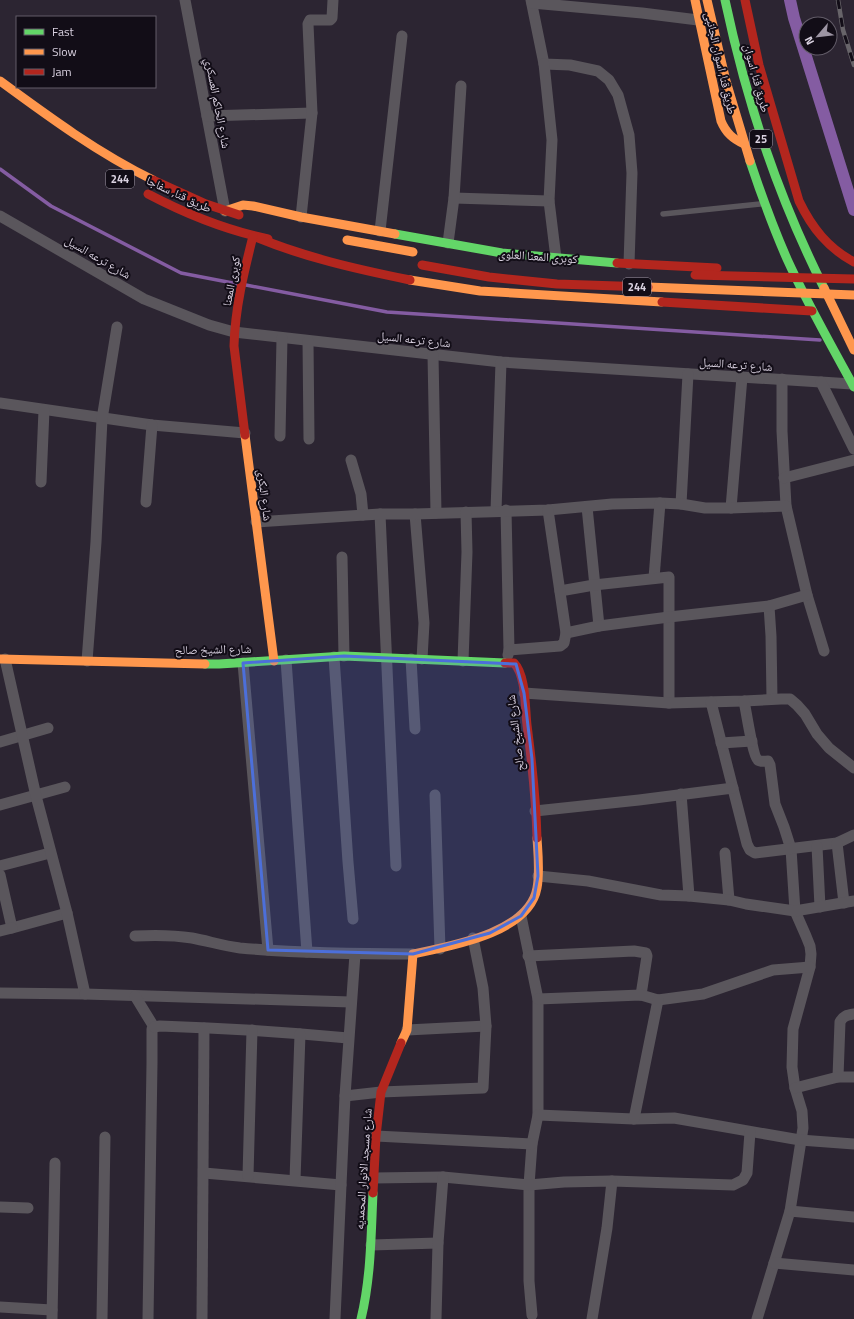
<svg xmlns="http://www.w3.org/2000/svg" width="854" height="1319" font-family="'Titillium Web','Noto Naskh Arabic',sans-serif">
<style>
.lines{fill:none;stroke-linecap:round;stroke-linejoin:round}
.stream{stroke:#845ca2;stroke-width:3.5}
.canal{stroke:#845ca2;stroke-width:12}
.lane{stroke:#5a565c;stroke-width:5.5}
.street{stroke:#5a565c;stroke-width:11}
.fast{stroke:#63d668;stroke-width:9}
.slow{stroke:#ff974d;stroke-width:9}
.jam{stroke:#b3261e;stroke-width:9}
.rail-casing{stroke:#676469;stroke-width:4.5}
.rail{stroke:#120d17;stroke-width:3;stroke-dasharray:9;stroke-linecap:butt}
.slow-bridge{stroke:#ff974d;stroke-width:9}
.jam-bridge{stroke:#b3261e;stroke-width:9}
.marked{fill:#4c6fda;fill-opacity:0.2;stroke:#4c6fda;stroke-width:3;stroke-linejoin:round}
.labels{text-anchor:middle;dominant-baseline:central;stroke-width:4;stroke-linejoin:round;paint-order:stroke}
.shield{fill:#120d17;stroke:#9e97a4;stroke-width:1}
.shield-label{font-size:11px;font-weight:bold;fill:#dad2e1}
.street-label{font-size:12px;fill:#dad2e1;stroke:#120d17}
</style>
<rect width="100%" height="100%" fill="#2c2532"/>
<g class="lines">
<g class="stream">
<path d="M0 169 51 206 181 273 238 284"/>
<path d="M246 285 387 312 820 340"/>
</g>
<path class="canal" d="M790 0 794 18 854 210"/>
<path class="lane" d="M663 214 760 204"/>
<g class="street">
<path d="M185 0 225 211"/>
<path d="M531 0 544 64 570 65 598 71 609 80 618 95 629 135 632 173 629 264"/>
<path d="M532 3 642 13 698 20"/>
<path d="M544 64 552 140 549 201 556 258"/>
<path d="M207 116 312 113"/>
<path d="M454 198 549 201"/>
<path d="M0 216 144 299 209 325 234 332 501 362 852 384"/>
<path d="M301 217 312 113 308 24 310 20H330L332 18 333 0"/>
<path d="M380 231 402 36"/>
<path d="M448 243 454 198 461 86"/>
<path d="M308 341 309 439"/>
<path d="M433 355 436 513"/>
<path d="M782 379V431L786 506 807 595 824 651"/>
<path d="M821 382 854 449"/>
<path d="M0 403 152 425 245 433"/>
<path d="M280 436 282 338"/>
<path d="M351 460 361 494 363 515"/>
<path d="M784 478 854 460"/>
<path d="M41 482 44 410"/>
<path d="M146 502 152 425"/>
<path d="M681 504 688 374"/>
<path d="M587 507 599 626"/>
<path d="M731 508 742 377"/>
<path d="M506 510 509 650 508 655"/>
<path d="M496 511 501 362"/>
<path d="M380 514 396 866"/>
<path d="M415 514 424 623 422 659"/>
<path d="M256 522 380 514H415L548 510 612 504 660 503 681 504 705 508H731L786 506"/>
<path d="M342 557 344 656"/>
<path d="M654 578 660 503"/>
<path d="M560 591 594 585 669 577V703"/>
<path d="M769 606 771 636 772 699"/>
<path d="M566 633 599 626 669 617 769 606 807 595"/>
<path d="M509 650 560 646 564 643 566 633 548 510"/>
<path d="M334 657 348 862 353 919"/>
<path d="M411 659 415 729"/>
<path d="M286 660 307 952"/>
<path d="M87 661 96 542 102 419 117 327"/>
<path d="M463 661 467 552 466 512"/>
<path d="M243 663 268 950"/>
<path d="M524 693 669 703 744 701 781 699H790L797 705 805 714 817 734 829 748 854 768"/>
<path d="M744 701C746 710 753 757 758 760 760 762 765 761 768 761L770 765 775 804 784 827 791 849 795 911 806 936 810 946 811 954 810 967 793 1029 792 1067 795 1088 802 1111 803 1128 790 1211 757 1319"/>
<path d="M711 702 747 844 750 850 755 853 837 843 854 835"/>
<path d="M0 742 48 728"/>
<path d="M721 743 752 741"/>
<path d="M681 794 689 896"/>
<path d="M435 795 440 949"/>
<path d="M0 805 65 787"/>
<path d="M535 811 639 800 733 788"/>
<path d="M837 843 844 903"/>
<path d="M817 846 820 907"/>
<path d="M725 853 729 900"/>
<path d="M0 866 50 853"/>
<path d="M0 875 12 928 67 913"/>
<path d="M538 876 588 881 661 895 689 896 729 900 746 904 795 911 854 901"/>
<path d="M521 916 538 999V1115L532 1144 529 1185V1281L532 1315"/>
<path d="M0 931 12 928"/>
<path d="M135 936C154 935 173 935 192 938 208 941 224 946 240 948 298 953 356 954 413 954"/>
<path d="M528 956 634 951 646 953 647 956 641 995"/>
<path d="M0 993 85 994 67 913 36 796 5 659"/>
<path d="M85 994 351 1002"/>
<path d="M135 996 154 1027 152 1029V1063L148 1319"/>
<path d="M538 999 641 995 658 1000 703 994 773 970 810 967"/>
<path d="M154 1027 160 1026C223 1028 286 1032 348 1038"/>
<path d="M407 1030 486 1026"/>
<path d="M838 1077 840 1022C843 1016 847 1015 854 1014"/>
<path d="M795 1088 838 1077H854"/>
<path d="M345 1096 381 1092 483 1088 486 1026 483 988 473 938"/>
<path d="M538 1115 634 1119 674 1118 800 1140 854 1144"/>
<path d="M634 1119 658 1000"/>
<path d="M376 1136 532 1144"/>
<path d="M204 1173 341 1185"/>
<path d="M248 1176 252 1030"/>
<path d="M374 1178 443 1177 529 1185 564 1182 612 1181 733 1185 743 1180 747 1173 750 1132"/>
<path d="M295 1180 300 1034"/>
<path d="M0 1207 28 1208"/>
<path d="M790 1211 854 1217"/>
<path d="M371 1245 438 1243"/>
<path d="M774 1263 854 1270"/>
<path d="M0 1307 52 1310"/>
<path d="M52 1319 55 1163"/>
<path d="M102 1319 105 1137"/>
<path d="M202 1319 204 1028"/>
<path d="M335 1319 345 1096 355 954"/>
<path d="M436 1319 438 1243 443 1177"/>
<path d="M592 1319 607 1228 612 1181"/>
</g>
<g class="fast">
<path d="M725 0C747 103 777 194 824 288"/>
<path d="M750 161C761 194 773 227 787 259 807 303 831 345 854 387"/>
<path d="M395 234 502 253 617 263"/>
<path d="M205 664H219L344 656 505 663"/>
<path d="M361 1319C371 1278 371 1235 373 1193"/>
</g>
<g class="slow">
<path d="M695 0 721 121C726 133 733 139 744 144"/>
<path d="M707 0 726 81 750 161"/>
<path d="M0 81C49 117 98 153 153 180"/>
<path d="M225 211 243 205 253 206 301 217 395 234"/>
<path d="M347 240 413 252"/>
<path d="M410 280 480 291 662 302"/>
<path d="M824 288 854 350"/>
<path d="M245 435 274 661"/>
<path d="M0 659 205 664"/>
<path d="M401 1043 407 1030 413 954C451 946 529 933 537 888 540 872 538 854 537 838"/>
</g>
<g class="jam">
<path d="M745 0 759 65 799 201C812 228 828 248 854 262"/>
<path d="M153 180 206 204 239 215"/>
<path d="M148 194C186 214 226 230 268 239"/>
<path d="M253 236C303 257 356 269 410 280"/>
<path d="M617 263 717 268"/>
<path d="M662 302 812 311"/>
<path d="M245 435 234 346C235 308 244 272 253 236"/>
<path d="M505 663H514C526 675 525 708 527 725 532 763 536 800 537 838"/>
<path d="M373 1193 376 1136 381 1092 401 1043"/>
</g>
<defs>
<path id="rail" d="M838 0 843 30 854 65"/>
</defs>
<use href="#rail" class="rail-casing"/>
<use href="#rail" class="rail"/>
<path class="slow-bridge" d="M648 287 854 295"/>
<g class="jam-bridge">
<path d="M422 265 489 277 557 284 648 287"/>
<path d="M695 275 854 279"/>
</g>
</g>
<path class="marked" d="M344 656 516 664 524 693 532 759 538 876 534 898 521 916 490 933 413 954 268 950 243 663Z"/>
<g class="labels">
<g class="shield">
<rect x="750" y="130" width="22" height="18" rx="3"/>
<rect x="106" y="170" width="28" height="18" rx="3"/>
<rect x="623" y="278" width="28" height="18" rx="3"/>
</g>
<g class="shield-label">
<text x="761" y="139">25</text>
<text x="120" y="179">244</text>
<text x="637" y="287">244</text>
</g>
<g class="street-label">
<text transform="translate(721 63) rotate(77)">طريق قنا, اسوان الجانبى</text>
<text transform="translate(757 78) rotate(75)">طريق قنا, اسوان</text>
<text transform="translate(218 103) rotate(79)">شارع الحاكم العسكري</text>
<text transform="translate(179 194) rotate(25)">طريق قنا, سفاجا</text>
<text transform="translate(538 256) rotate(4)">كوبرى المعنا العلوى</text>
<text transform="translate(98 257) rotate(30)">شارع ترعه السيل</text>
<text transform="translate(231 281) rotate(-79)">كوبرى المعنا</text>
<text transform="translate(414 339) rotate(6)">شارع ترعه السيل</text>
<text transform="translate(736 364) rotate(4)">شارع ترعه السيل</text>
<text transform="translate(265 495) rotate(83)">شارع البكرى</text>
<text transform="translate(213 649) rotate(-1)">شارع الشيخ صالح</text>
<text transform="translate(515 733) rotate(-97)">شارع الشيخ صالح</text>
<text transform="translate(363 1169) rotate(-86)">شارع مسجد الانوار المحمديه</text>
</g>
</g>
<rect x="16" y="16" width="140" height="72" fill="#120d17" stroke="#625c68"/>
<rect x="24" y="29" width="20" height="6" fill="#63d668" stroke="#625c68"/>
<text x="52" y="36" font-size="12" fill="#dad2e1">Fast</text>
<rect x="24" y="49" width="20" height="6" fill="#ff974d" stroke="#625c68"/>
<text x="52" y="56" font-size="12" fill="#dad2e1">Slow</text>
<rect x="24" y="69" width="20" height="6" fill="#b3261e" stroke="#625c68"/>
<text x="52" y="76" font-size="12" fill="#dad2e1">Jam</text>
<g transform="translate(818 36) rotate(242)"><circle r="19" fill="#120d17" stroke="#625c68"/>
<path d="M0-3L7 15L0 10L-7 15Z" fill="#9d95a4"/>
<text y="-6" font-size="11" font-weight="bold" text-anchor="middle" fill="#dad2e1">N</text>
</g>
</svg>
